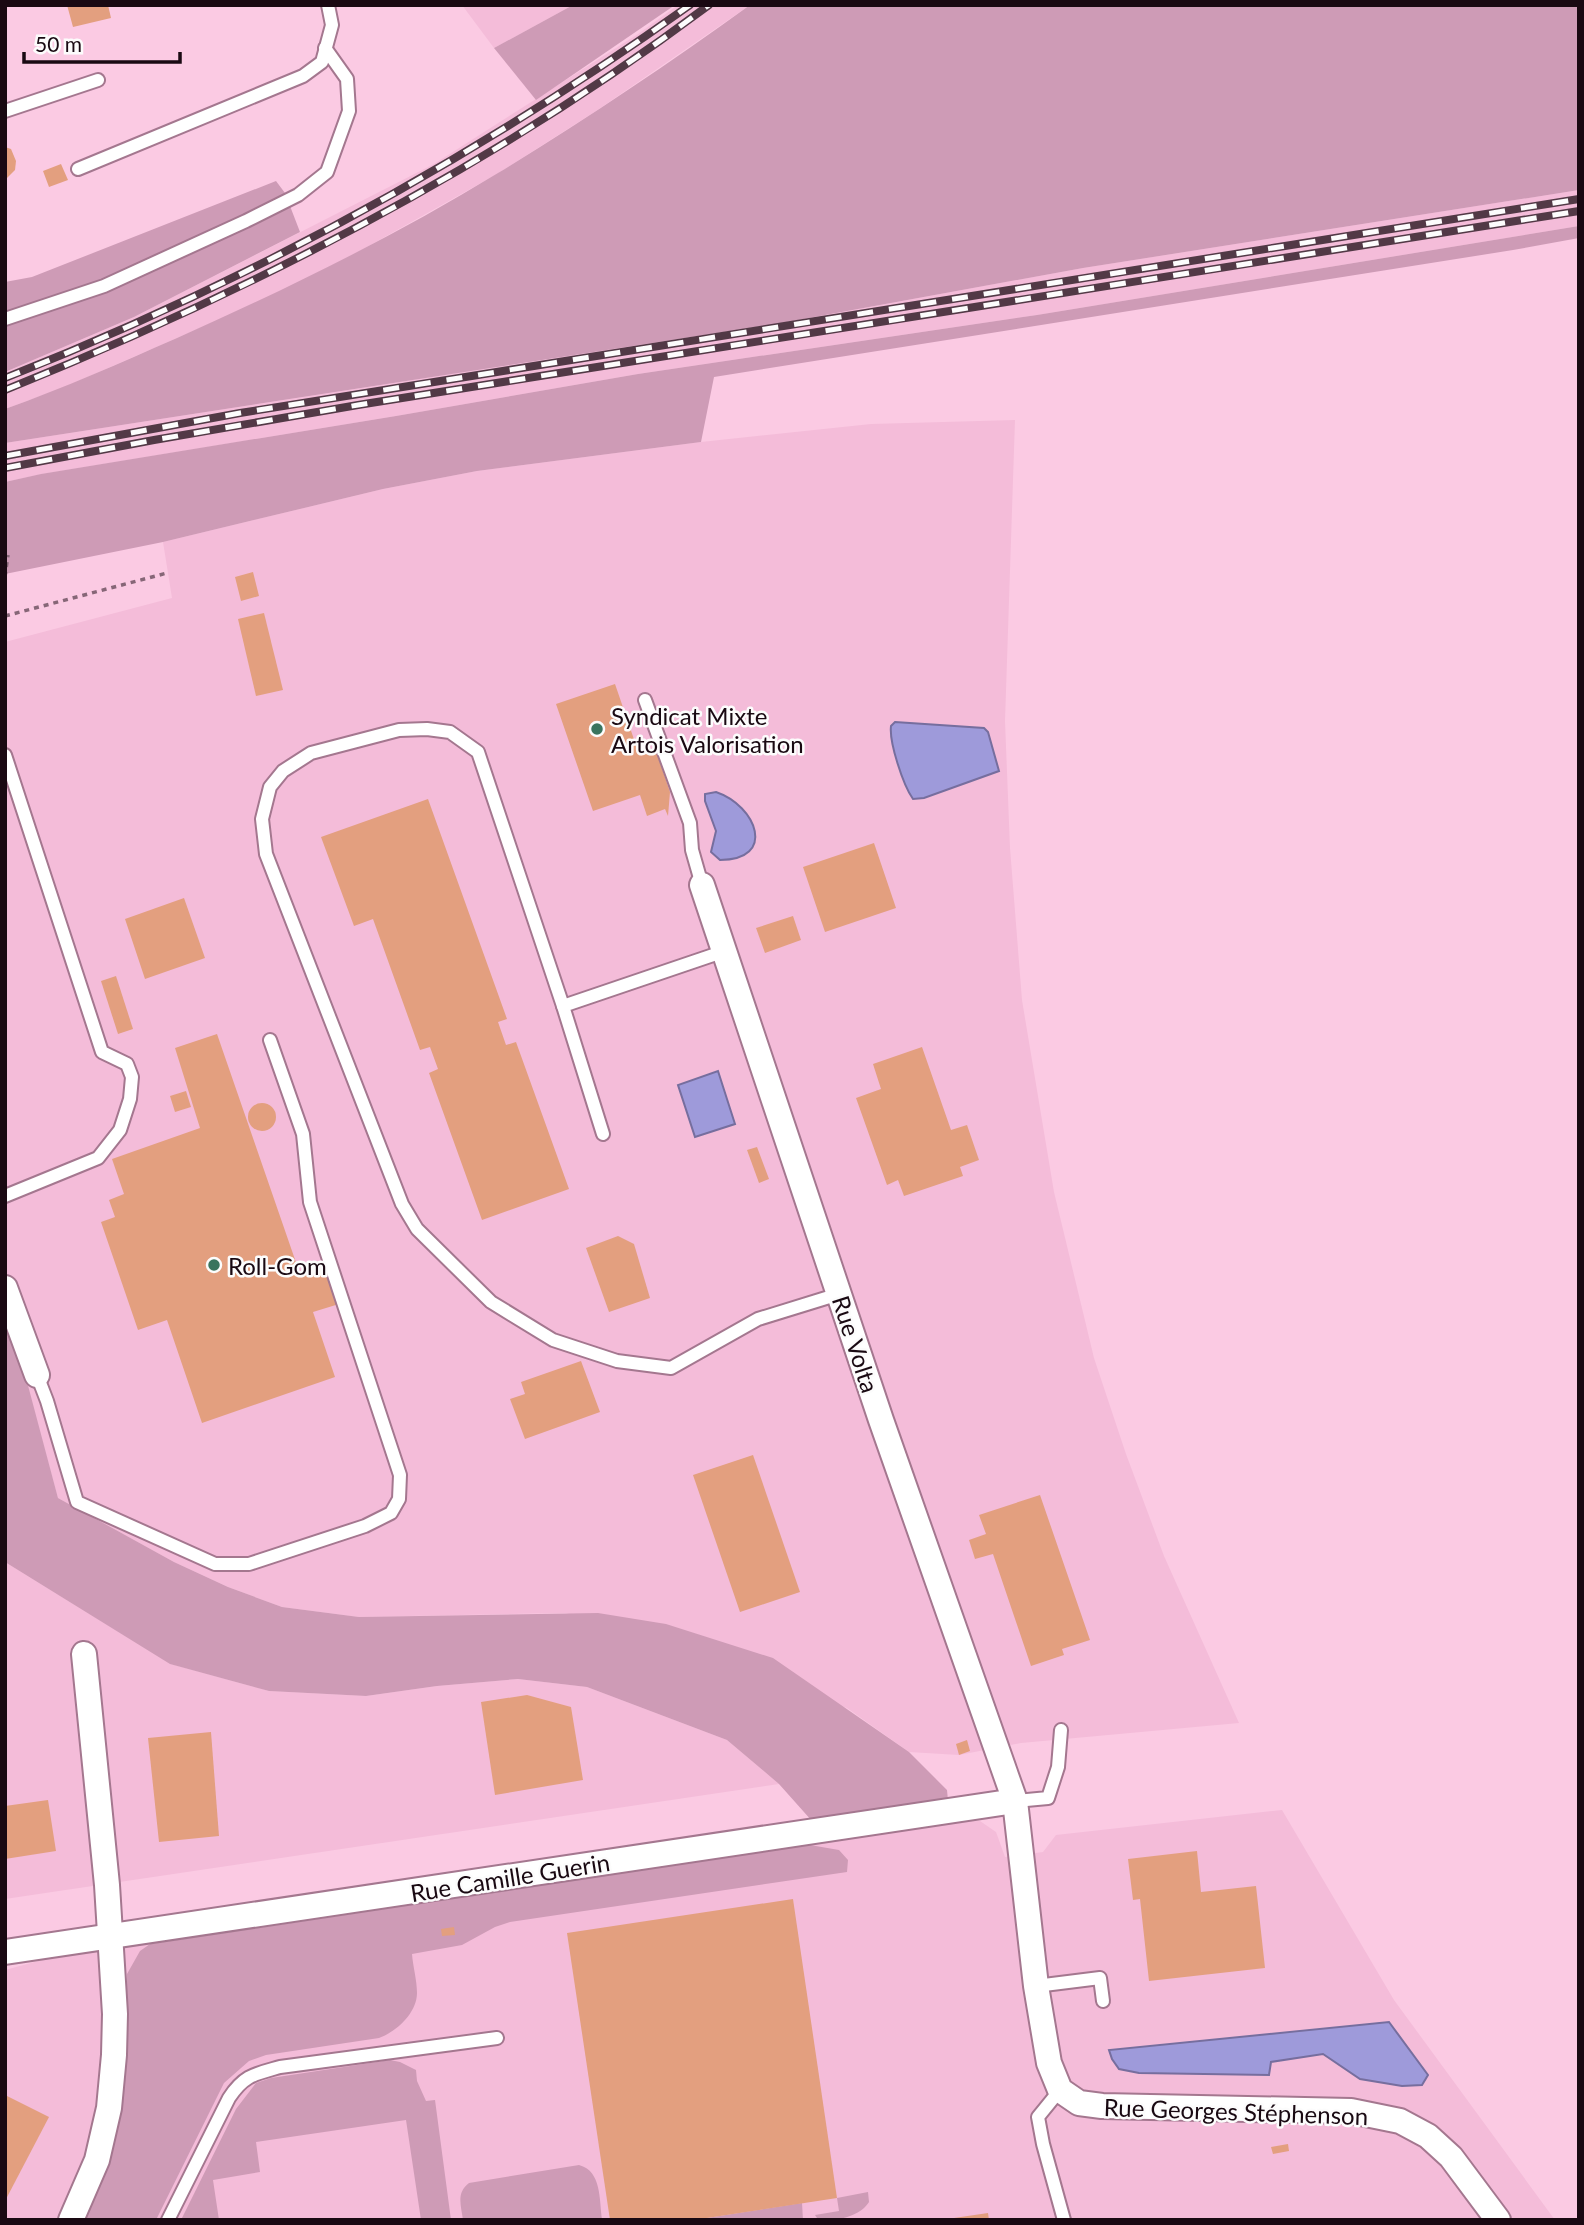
<svg xmlns="http://www.w3.org/2000/svg" width="1584" height="2225" font-family="Lato,sans-serif">
<style>
.built{fill:#f4bcd9}
.green{fill:#ce9bb6}
.water{fill:#9e9ada;stroke:#766e9e;stroke-width:2}
.building{fill:#e39f7f}
.lines{fill:none;stroke-linecap:round;stroke-linejoin:round}
.service-casing{stroke:#a4778f;stroke-width:16}
.minor-casing{stroke:#a4778f;stroke-width:28}
.path{stroke:#866677;stroke-width:3.5;stroke-dasharray:5 5;stroke-linecap:butt}
.service{stroke:#fff;stroke-width:12}
.minor{stroke:#fff;stroke-width:24}
.rail-casing{stroke:#523946;stroke-width:8}
.rail{stroke:#fcfcfc;stroke-width:5;stroke-dasharray:16;stroke-linecap:butt}
.poi-dot{fill:#3a745e;stroke:#fcfcfc;stroke-width:2.5}
.labels{text-anchor:middle;dominant-baseline:central;stroke-width:5;stroke-linejoin:round;paint-order:stroke}
.poi-label{font-size:24px;fill:#190912;stroke:#fcfcfc;text-anchor:start}
.street-label{font-size:24px;fill:#190912;stroke:#fcfcfc}
</style>
<rect width="100%" height="100%" fill="#fbcae3"/>
<g class="built">
<path d="M462 5H573L494 48Z"/>
<path d="M678 5H750L599 109 497 174 349 257 257 303 60 389 5 409V372L134 317 434 164 638 34Z"/>
<path d="M1579 190V226L1037 315 638 374 396 416 42 474 5 482V443L776 324 1083 268Z"/>
<path d="M1015 420 1005 721 1010 848 1022 1000 1054 1192 1094 1358 1126 1454 1164 1556 1239 1723 1021 1743 959 1755 909 1752 847 1708 566 1613 359 1617 282 1607 228 1587 174 1562 58 1498 25 1378 5 1288V642L172 598 163 542 383 489 477 471 701 442 871 424Z"/>
<path d="M5 1562 171 1664 269 1691 366 1696 437 1686 518 1679 587 1687 727 1740 779 1784 5 1899Z"/>
<path d="M1282 1810 1394 2000 1555 2220H5V1970L53 1957 969 1821H980L996 1832 1005 1857 1043 1852 1056 1835Z"/>
</g>
<g class="green">
<path d="M573 5H675L536 100 494 48Z"/>
<path d="M750 5H1579V190L1083 268 776 324 5 443V409C64 388 120 363 177 338 287 289 395 236 498 173 584 121 668 64 750 5Z"/>
<path d="M276 181 285 193 300 232 134 317 5 372V282L32 277Z"/>
<path d="M1579 226V238L1513 250 714 377 701 442 477 471 383 489 163 542 5 574V482L41 474 396 416 638 374 1037 315Z"/>
<path d="M5 1288 26 1378 58 1498 174 1562 228 1587 282 1607 359 1617 598 1613 666 1624 773 1658 909 1752 947 1790 949 1811 820 1830 779 1784 727 1740 587 1687 518 1679 437 1686 366 1696 269 1691 170 1664 5 1562Z"/>
<path d="M810 1845 839 1850 848 1860 847 1872 510 1922 495 1927 462 1945 412 1954C413 1967 417 1980 417 1993 417 2013 396 2032 379 2038L266 2055 249 2061 224 2083 156 2220H82L102 2180 111 2157 118 2122 127 2054V1974L140 1951 150 1944Z"/>
<path d="M390 2060 400 2062 416 2070 417 2081 426 2101 435 2100 451 2220H421L406 2120 256 2142 260 2172 213 2180 219 2220H181L236 2109 256 2083 271 2078Z"/>
<path d="M579 2165C602 2171 599 2200 602 2220H463C461 2205 456 2193 469 2183Z"/>
<path d="M868 2192 869 2202C860 2217 832 2223 817 2218L815 2215 839 2211 837 2198Z"/>
<path d="M802 2203 803 2220H694Z"/>
</g>
<g class="water">
<path d="M895 722 984 728 988 732 999 771 924 798 913 799C903 785 889 742 891 726Z"/>
<path d="M716 792C757 806 777 860 720 860L711 852 716 831 705 801V794Z"/>
<path d="M718 1071 735 1124 695 1137 678 1085Z"/>
<path d="M1389 2022 1428 2075 1422 2085 1402 2086 1360 2079 1323 2054 1271 2062 1269 2075 1139 2073 1119 2069 1112 2059 1109 2050Z"/>
</g>
<g class="building">
<path d="M67 5H108L111 18 73 27Z"/>
<path d="M5 147 11 149 16 161 15 170 5 180Z"/>
<path d="M61 164 68 180 49 187 43 171Z"/>
<path d="M253 572 259 596 241 601 235 577Z"/>
<path d="M264 613 283 690 256 696 238 619Z"/>
<path d="M615 684 639 754 655 748 670 792 668 816 665 809 647 816 640 795 593 811 556 704Z"/>
<path d="M428 799 507 1019 498 1022 506 1045 516 1042 569 1189 482 1220 429 1073 438 1069 430 1047 420 1050 373 919 354 926 321 837Z"/>
<path d="M874 843 896 908 825 932 803 867Z"/>
<path d="M184 898 205 958 145 979 125 919Z"/>
<path d="M793 916 801 940 765 953 756 928Z"/>
<path d="M116 976 133 1029 118 1034 101 981Z"/>
<path d="M217 1034 300 1274 326 1265 339 1304 313 1312 335 1377 202 1423 167 1320 138 1330 101 1222 115 1217 109 1200 124 1194 112 1159 200 1128 175 1048Z"/>
<path d="M922 1047 951 1130 967 1125 979 1160 960 1167 963 1176 904 1196 898 1180 887 1185 856 1098 881 1089 873 1064Z"/>
<path d="M186 1091 191 1107 175 1112 170 1096Z"/>
<circle cx="262" cy="1117" r="14"/>
<path d="M757 1147 769 1179 759 1183 747 1150Z"/>
<path d="M618 1236 634 1244 650 1298 609 1312 586 1248Z"/>
<path d="M581 1361 600 1412 525 1439 510 1399 525 1394 521 1382Z"/>
<path d="M753 1455 800 1592 740 1612 693 1475Z"/>
<path d="M1040 1495 1090 1640 1062 1649 1064 1655 1031 1666 993 1554 975 1559 969 1540 986 1534 979 1515Z"/>
<path d="M527 1695 571 1707 583 1780 495 1795 481 1702Z"/>
<path d="M211 1732 219 1836 159 1842 148 1738Z"/>
<path d="M967 1740 970 1751 959 1755 956 1744Z"/>
<path d="M48 1800 56 1851 5 1859V1806Z"/>
<path d="M1197 1851 1201 1892 1256 1886 1265 1968 1149 1981 1140 1899 1133 1900 1128 1859Z"/>
<path d="M793 1899 837 2198 694 2220H610L567 1933Z"/>
<path d="M454 1927 455 1935 442 1936 441 1929Z"/>
<path d="M5 2095 49 2117 5 2201Z"/>
<path d="M1288 2144 1289 2151 1273 2154 1271 2147Z"/>
<path d="M988 2213 989 2220H954V2218Z"/>
</g>
<g class="lines">
<defs>
<g id="service">
<path d="M5 111 98 80"/>
<path d="M78 169 303 76 322 62 332 25 328 5"/>
<path d="M5 319 104 286 246 221 298 195 327 172 349 111 347 79 325 48"/>
<path d="M645 700 690 823 692 850 702 885"/>
<path d="M5 755 102 1052 127 1064 132 1077 130 1099 120 1130 98 1158 5 1196"/>
<path d="M563 1006 478 752 450 732 427 729 399 730 311 753 283 771 270 787 262 819 266 854 402 1204 417 1229 491 1302 553 1340 617 1361 671 1368 758 1319 839 1294"/>
<path d="M603 1134 563 1006 725 951"/>
<path d="M37 1375 47 1401 77 1502 215 1564H249L365 1526 391 1513 399 1499 400 1475 310 1202 303 1134 270 1040"/>
<path d="M1015 1801 1048 1798 1058 1767 1061 1730"/>
<path d="M1036 1986 1100 1978 1103 2001"/>
<path d="M1060 2090 1038 2117 1043 2144 1064 2220"/>
<path d="M168 2220 229 2098C244 2075 255 2074 280 2067L497 2038"/>
</g>
<g id="minor">
<path d="M702 885 881 1420 1015 1801 1036 1986 1049 2063 1060 2090 1079 2103 1102 2106 1351 2111 1400 2121 1428 2136 1451 2157 1498 2220"/>
<path d="M5 1288 37 1375"/>
<path d="M5 1952 1015 1801"/>
<path d="M71 2220 97 2160 109 2108 114 2055 115 2014 107 1885 84 1654"/>
</g>
</defs>
<use href="#service" class="service-casing"/>
<use href="#minor" class="minor-casing"/>
<g class="path">
<path d="M5 577 8 555"/>
<path d="M5 616 167 573"/>
</g>
<use href="#service" class="service"/>
<use href="#minor" class="minor"/>
<defs>
<g id="rail">
<path d="M5 378C249 282 477 157 690 5"/>
<path d="M5 390C254 290 494 166 709 5"/>
<path d="M5 456 240 413 1579 199"/>
<path d="M5 468 154 440 358 405 1579 211"/>
</g>
</defs>
<use href="#rail" class="rail-casing"/>
<use href="#rail" class="rail"/>
</g>
<g class="poi-dot">
<circle cx="597" cy="729" r="7"/>
<circle cx="214" cy="1265" r="7"/>
</g>
<g class="labels">
<g class="poi-label">
<text x="611" y="715">Syndicat Mixte<tspan x="611" dy="28">Artois Valorisation</tspan></text>
<text x="228" y="1265">Roll-Gom</text>
</g>
<g class="street-label">
<text transform="translate(856 1344) rotate(72)">Rue Volta</text>
<text transform="translate(510 1877) rotate(-9)">Rue Camille Guerin</text>
<text transform="translate(1236 2111) rotate(2)">Rue Georges Stéphenson</text>
</g>
</g>
<rect width="1584" height="2225" fill="none" stroke="#190912" stroke-width="14"/>
<path d="M24 52v10h156v-10" fill="none" stroke="#190912" stroke-width="3.5"/>
<text x="35" y="52" font-size="21" fill="#190912" stroke="#fcfcfc" stroke-width="5" paint-order="stroke">50 m</text>
</svg>
